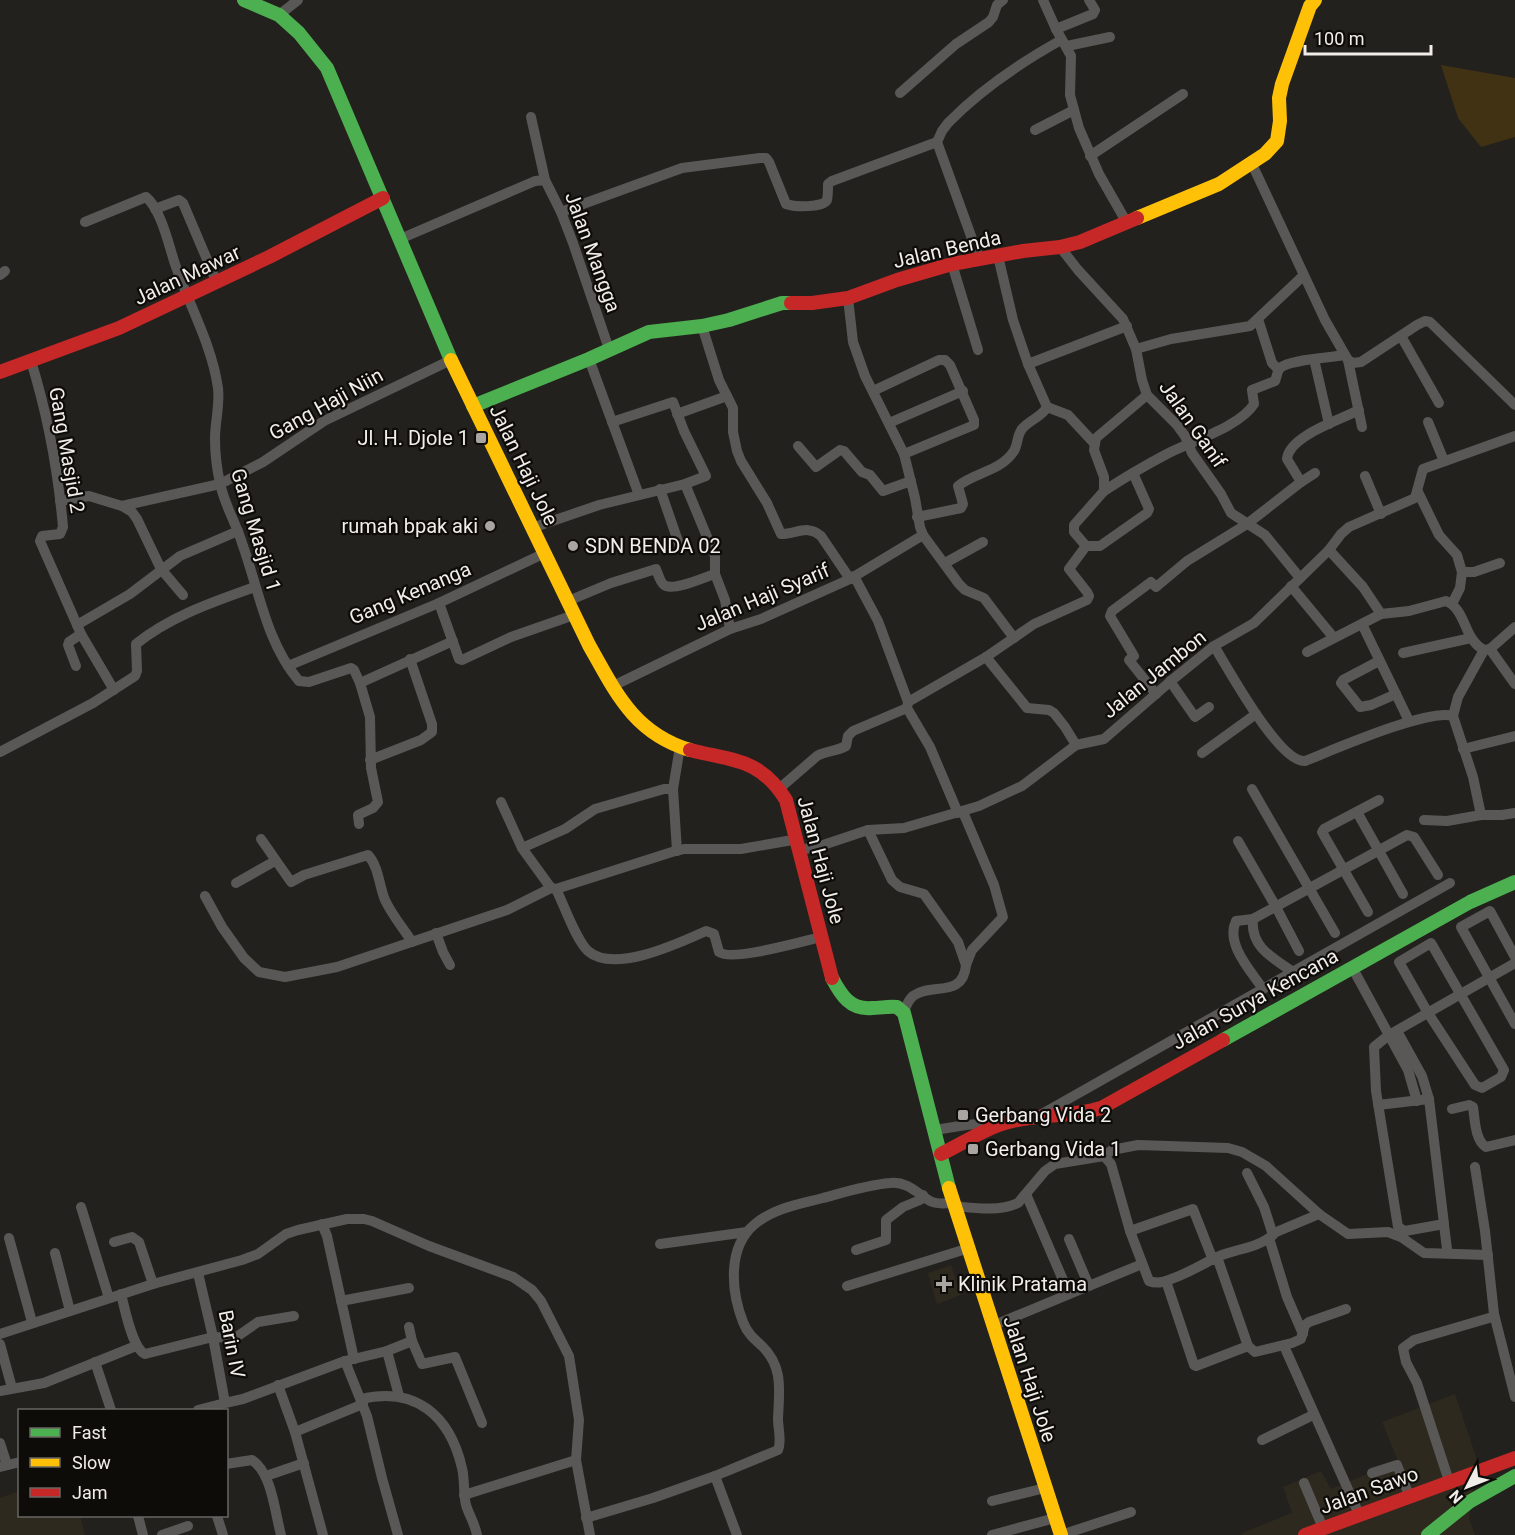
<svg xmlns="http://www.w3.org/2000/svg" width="1515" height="1535" font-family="Roboto,sans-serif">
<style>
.built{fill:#2e291e}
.green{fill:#403213}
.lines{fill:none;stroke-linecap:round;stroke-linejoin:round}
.street{stroke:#5a5857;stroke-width:10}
.fast{stroke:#4caf50;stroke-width:14}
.slow{stroke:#ffc107;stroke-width:14}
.jam{stroke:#c62828;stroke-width:14}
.poi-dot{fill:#a9a6a2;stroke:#0d0c09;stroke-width:2}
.labels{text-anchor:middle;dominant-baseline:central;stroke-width:4.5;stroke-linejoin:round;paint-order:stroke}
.street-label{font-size:20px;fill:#f1eeea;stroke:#0d0c09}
.poi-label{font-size:20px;fill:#f1eeea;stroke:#0d0c09;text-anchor:start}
</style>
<rect width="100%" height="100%" fill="#23211d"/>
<g class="built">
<path d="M951 1265 961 1295 937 1304 928 1273Z"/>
<path d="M1455 1394 1477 1460 1469 1518 1475 1535H1242V1533L1292 1513 1283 1487 1321 1471 1331 1489 1398 1461 1382 1422Z"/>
<path d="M19 1491 20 1516H80L85 1535H0V1498Z"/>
</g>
<path class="green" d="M1441 65 1515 78V137L1481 147 1458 118Z"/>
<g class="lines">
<g class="street">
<path d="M1043 0 1056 29 1071 56 1070 95 1079 128 1099 174 1127 223"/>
<path d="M279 15 298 0"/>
<path d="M1056 29 1093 14 1095 10 1089 0"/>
<path d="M1067 46 1110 37"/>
<path d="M900 93 956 44 989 22 993 17 997 5 1003 0"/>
<path d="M531 117 545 180"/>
<path d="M1035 130 1074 110"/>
<path d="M1090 156 1183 94"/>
<path d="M1252 164 1325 320 1348 360 1353 363 1361 362 1417 325 1425 321 1430 322 1515 405"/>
<path d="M155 209 179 200 183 203 217 283"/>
<path d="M561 212 682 168 760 158H766L769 162 786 204C794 207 823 208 827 200 828 196 828 188 828 184L832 181 937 142"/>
<path d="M85 222 146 197C161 209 169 246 175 264 189 305 212 345 218 388 220 405 215 422 215 438 215 452 217 470 220 483 224 504 236 523 242 543 259 590 266 642 299 681L309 682 351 668 354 670 360 683 370 717 371 768 378 802 373 808 358 815 359 824"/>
<path d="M400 239 535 181 545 180 561 212 573 243 609 349"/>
<path d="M1060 247 1078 270 1123 319 1136 349 1142 380 1147 395 1177 425 1185 436 1192 453 1221 494 1231 513 1265 535 1300 578"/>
<path d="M979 258 937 142 942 131 948 123C981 89 1020 63 1061 40"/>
<path d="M952 264 978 350"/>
<path d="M0 275 5 271"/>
<path d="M848 298 853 342 865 376 904 454 915 498 920 527 923 535 959 584 965 590 984 598 1014 638"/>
<path d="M1258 319 1272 363 1278 369"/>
<path d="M702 326 719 380 733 408V432L737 451 741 461 767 503 781 534C797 534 807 524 821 536L850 579"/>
<path d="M1401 336 1439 403"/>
<path d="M1136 349 1171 339 1250 326 1303 276"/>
<path d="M589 359 639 495"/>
<path d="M1314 359 1329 424"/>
<path d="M1348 360 1362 427"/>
<path d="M31 361C48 416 58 471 63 527L60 534 42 536 40 541 81 634 114 690"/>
<path d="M1028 364 1127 326"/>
<path d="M873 391 939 360H945L950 365 974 420V425L904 454"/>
<path d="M1047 407 1068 415 1094 443"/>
<path d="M677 414 727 396"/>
<path d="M1428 422 1444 461"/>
<path d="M889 423 963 391"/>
<path d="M798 446 816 467 840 450 844 451 862 472 870 475 883 491 911 481"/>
<path d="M1365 476 1381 514"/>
<path d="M1301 482 1315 473"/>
<path d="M685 484 715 556V574L725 600 730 629"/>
<path d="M660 489 679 544"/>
<path d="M1104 491C1124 478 1144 466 1165 455 1189 442 1240 427 1254 404L1252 390 1275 381C1277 377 1277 371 1280 368 1290 359 1330 358 1344 355"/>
<path d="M1418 492 1439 535 1457 555 1462 572 1460 588 1452 604"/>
<path d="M60 501 89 496 122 506 220 484 263 462 324 421 451 360"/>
<path d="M122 506 132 512 137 519 161 569 183 595"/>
<path d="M917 517 961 508 963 504 958 486C975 472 1000 472 1014 451 1018 444 1017 435 1022 429 1029 420 1042 417 1047 407L1028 364 1013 320 998 256"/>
<path d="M532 528 599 505 685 484 706 476 684 431 673 402 612 422"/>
<path d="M1086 546H1100L1147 513 1149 509 1133 473"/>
<path d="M1329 550 1363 587 1381 614 1409 611 1446 601C1467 610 1463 639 1484 650L1490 649 1515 627"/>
<path d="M945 563 983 542"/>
<path d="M1462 572H1474L1500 563"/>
<path d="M854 576 878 621 908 702 907 708 930 747 958 813"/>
<path d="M1291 586 1334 638"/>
<path d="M568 601 611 583 656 569C658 574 661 585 666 586 677 590 705 577 715 574"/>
<path d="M439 603 459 659 462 660 511 637 574 615"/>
<path d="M1362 624 1409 721"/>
<path d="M77 625 130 594 180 556 238 531"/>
<path d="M1214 646C1228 668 1279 763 1305 761 1333 750 1429 708 1453 716L1473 777 1481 815"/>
<path d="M1490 649 1515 684"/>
<path d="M1307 652 1381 614"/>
<path d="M1403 653 1471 638"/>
<path d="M986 657 1027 708 1049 710 1054 713 1065 727 1076 745"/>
<path d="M1379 661 1343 680 1341 683 1360 707 1371 705 1396 694"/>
<path d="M76 666 68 645 69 642 81 634"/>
<path d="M288 666 439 603 545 553"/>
<path d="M1170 681 1195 717 1209 707"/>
<path d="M360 683 453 641"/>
<path d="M613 686 730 629 761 619 850 579 923 535"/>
<path d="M1156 694 1129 660 1134 656 1110 616 1112 611 1151 582 1156 587 1187 561 1247 524 1301 482 1287 459C1289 436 1340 420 1359 410"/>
<path d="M908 702 986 657 1034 624 1087 600 1089 596 1087 592 1069 569 1086 546 1074 532V525L1104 491V477L1094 450 1096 438 1147 395"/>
<path d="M1453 716 1458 697 1484 650"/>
<path d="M1463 749 1515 736"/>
<path d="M0 752 93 703 135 676 137 671 136 644C171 616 213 602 255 587"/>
<path d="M1202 753 1256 714"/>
<path d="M370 760 421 740 432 732V724L410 659"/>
<path d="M780 788 817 756C825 751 835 752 846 746L848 736 853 731 907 708"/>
<path d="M1252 789 1335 933"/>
<path d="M501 802 522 848"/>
<path d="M963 812 994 885 1003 917 972 950 966 965"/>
<path d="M1357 812 1403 894"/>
<path d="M1424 820 1447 821 1481 815H1502L1515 813"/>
<path d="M868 830 892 880 900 887 924 894 958 942 966 965C963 999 931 982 913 996 908 1000 906 1007 903 1013"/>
<path d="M261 839 291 882 304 875 368 855C379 867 379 886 385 900 392 915 403 928 412 942"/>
<path d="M1238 841 1276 907 1299 951"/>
<path d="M800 850 820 846 868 830 904 828 979 806 1022 786 1076 745 1104 739 1172 680 1214 646 1254 623 1329 550 1341 534 1349 527 1415 498 1423 469 1515 436"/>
<path d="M677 851 673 789 680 747"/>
<path d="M236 883 275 861"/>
<path d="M551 888 522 848 565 829 595 809 664 789H673"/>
<path d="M556 889C564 905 576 940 588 951 614 974 679 943 706 931L714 934 719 952C731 962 804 941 821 937"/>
<path d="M205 896 222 927 244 958 259 972 285 977 337 967 507 910 551 888 556 889 672 852 684 849H741L798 839"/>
<path d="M1368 912 1322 832 1324 829 1379 800"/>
<path d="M1253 919C1250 947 1273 958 1293 972"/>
<path d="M436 933 443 952 450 965"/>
<path d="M1431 943 1504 1070 1501 1077 1482 1088 1475 1085 1428 1013 1399 962Z"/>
<path d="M1515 957 1490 911 1461 927 1515 1024"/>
<path d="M1352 967 1408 1070 1417 1101"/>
<path d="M1263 989C1251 971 1225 944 1236 921L1253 919 1407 835 1414 837 1438 875"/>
<path d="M1429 1099 1444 1224 1405 1231 1398 1227 1376 1091 1374 1047 1389 1035 1515 963"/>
<path d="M1378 1105 1429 1099 1422 1076 1397 1031"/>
<path d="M1452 1109 1469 1105 1473 1107C1475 1120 1475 1140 1486 1147L1515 1140"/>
<path d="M1040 1115 1450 883"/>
<path d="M935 1130 966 1125 1003 1122"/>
<path d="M1104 1156 1111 1164 1130 1231 1149 1281C1154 1283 1157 1283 1162 1282 1182 1277 1199 1266 1217 1257 1235 1249 1258 1248 1273 1235L1264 1207 1247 1173"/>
<path d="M1475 1167 1485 1231 1494 1314 1515 1397"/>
<path d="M1026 1194 1069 1294"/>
<path d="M953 1206C975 1208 997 1212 1018 1203L1045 1171 1055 1164 1104 1156 1112 1150 1138 1145 1228 1148 1242 1152 1266 1166 1319 1214 1348 1234 1388 1232 1401 1237 1424 1253 1488 1255"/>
<path d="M81 1207 109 1298"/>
<path d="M322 1224 327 1236 354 1359"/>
<path d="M1444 1225 1447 1249"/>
<path d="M1130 1231 1193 1209 1213 1260"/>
<path d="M1274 1233 1319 1214"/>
<path d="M9 1238 32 1322"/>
<path d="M1269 1238 1287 1297 1303 1334"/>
<path d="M1069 1239 1089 1286"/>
<path d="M114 1242 132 1237 139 1242 153 1284"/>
<path d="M660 1244 747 1232"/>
<path d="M856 1250 886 1240V1220L903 1207 920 1200 923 1195"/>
<path d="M55 1253 70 1311"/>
<path d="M1217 1257 1248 1346 1255 1352 1292 1343 1301 1339 1305 1325 1309 1322 1346 1309"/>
<path d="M198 1273 213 1337 225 1403 243 1399 345 1361 387 1351 412 1341 409 1327"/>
<path d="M1166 1281 1194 1365 1196 1366 1248 1346"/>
<path d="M847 1286 966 1249"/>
<path d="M121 1294C125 1309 132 1348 145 1354L213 1337 235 1338 258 1322 294 1316"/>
<path d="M341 1301 409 1288"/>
<path d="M992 1326 1142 1264"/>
<path d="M0 1334 153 1284 242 1260 258 1254 286 1234 298 1230 347 1219H364L372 1221 429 1246 513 1277 532 1290 541 1301 569 1356 579 1420 576 1460 590 1535"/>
<path d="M412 1341 422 1364 455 1357 482 1423"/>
<path d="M0 1344 12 1388"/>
<path d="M1284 1346 1359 1514"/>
<path d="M387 1351 399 1396"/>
<path d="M345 1361 367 1416 382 1478 398 1535"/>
<path d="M95 1362 111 1410"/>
<path d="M278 1385 295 1432 323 1535"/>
<path d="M0 1391 44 1383 136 1346"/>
<path d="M361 1399C416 1386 450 1416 462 1468 465 1480 463 1493 466 1505 469 1515 475 1524 477 1535"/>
<path d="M198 1410 225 1403"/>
<path d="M295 1432 363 1404"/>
<path d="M1262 1440 1313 1415"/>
<path d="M0 1443 7 1465"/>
<path d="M226 1464 252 1460C272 1473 275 1513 281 1535"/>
<path d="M0 1467 20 1462"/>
<path d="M1372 1473 1397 1465 1409 1495"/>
<path d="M266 1476 304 1463"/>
<path d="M715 1476 737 1535"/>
<path d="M1449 1481 1417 1383 1406 1362 1403 1348 1414 1340 1489 1318"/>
<path d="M1304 1483 1323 1528"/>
<path d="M464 1495 576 1460"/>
<path d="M992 1501 1045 1488"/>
<path d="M138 1516 143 1535"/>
<path d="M217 1516 223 1535"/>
<path d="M586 1518 653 1498 715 1476 778 1450C782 1441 778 1429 778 1419 779 1392 784 1367 762 1346 754 1339 747 1333 743 1322 731 1291 727 1247 755 1224 774 1208 800 1204 823 1198 845 1192 867 1185 890 1183 907 1181 917 1193 930 1201 937 1205 945 1203 952 1203"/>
<path d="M162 1535 188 1526"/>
<path d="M992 1535 1055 1518"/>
<path d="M1061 1535 1131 1512"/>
</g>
<g class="fast">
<path d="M244 0 279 15 299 33 327 68 451 360"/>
<path d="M473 406 589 359 649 332 702 326 729 320 782 303H791"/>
<path d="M832 978C841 995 850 1010 872 1008 881 1008 888 1006 897 1007L904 1013 949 1188"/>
<path d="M1223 1040 1470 902 1515 882"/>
<path d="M1428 1535 1469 1502 1515 1476"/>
</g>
<g class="slow">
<path d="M1137 218 1219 184 1265 154 1277 141 1280 121 1279 98 1282 84 1310 6 1315 0"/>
<path d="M451 360 589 645C616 693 634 733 690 750"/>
<path d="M949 1188 1061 1535"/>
</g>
<g class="jam">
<path d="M791 303H812L848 298 897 280 952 264 1023 251 1060 247 1080 242 1137 218"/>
<path d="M0 372 119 328 269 257 383 198"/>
<path d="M690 750C733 761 760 758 786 800L832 978"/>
<path d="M941 1154C960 1145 989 1126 1009 1122 1039 1114 1071 1117 1101 1108L1223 1040"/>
<path d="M1305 1535 1515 1458"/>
</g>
</g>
<g class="poi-dot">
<rect x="475" y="432" width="12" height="12" rx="3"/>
<circle cx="490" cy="526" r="6"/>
<circle cx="573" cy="546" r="6"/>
<rect x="957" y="1109" width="12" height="12" rx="3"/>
<rect x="967" y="1143" width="12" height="12" rx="3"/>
<path d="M941 1275h6v6h6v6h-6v6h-6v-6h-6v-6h6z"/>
</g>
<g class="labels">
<g class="street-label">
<text transform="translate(947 249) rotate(-13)">Jalan Benda</text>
<text transform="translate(593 252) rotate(70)">Jalan Mangga</text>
<text transform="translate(187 275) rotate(-25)">Jalan Mawar</text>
<text transform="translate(326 404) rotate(-29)">Gang Haji Niin</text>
<text transform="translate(1193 424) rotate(55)">Jalan Ganif</text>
<text transform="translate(67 450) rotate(80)">Gang Masjid 2</text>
<text transform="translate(524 465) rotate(64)">Jalan Haji Jole</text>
<text transform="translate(256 530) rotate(73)">Gang Masjid 1</text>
<text transform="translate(410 593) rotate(-23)">Gang Kenanga</text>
<text transform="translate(762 597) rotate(-23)">Jalan Haji Syarif</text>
<text transform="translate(1154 674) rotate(-39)">Jalan Jambon</text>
<text transform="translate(821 860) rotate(75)">Jalan Haji Jole</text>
<text transform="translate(1255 999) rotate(-29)">Jalan Surya Kencana</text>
<text transform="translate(232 1344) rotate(79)">Barin IV</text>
<text transform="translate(1030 1379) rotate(72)">Jalan Haji Jole</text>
<text transform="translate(1369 1490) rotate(-20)">Jalan Sawo</text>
</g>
<g class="poi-label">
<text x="469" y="438" text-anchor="end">Jl. H. Djole 1</text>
<text x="478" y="526" text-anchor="end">rumah bpak aki</text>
<text x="585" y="546">SDN BENDA 02</text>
<text x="975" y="1115">Gerbang Vida 2</text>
<text x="985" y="1149">Gerbang Vida 1</text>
<text x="958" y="1284">Klinik Pratama</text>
</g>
</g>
<rect x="18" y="1409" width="210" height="108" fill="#0d0c09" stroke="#686663" stroke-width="1.5"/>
<rect x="30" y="1428" width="30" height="9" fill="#4caf50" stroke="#686663" stroke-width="1.5"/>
<text x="72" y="1439" font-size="18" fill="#f1eeea">Fast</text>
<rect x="30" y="1458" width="30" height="9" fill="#ffc107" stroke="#686663" stroke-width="1.5"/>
<text x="72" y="1469" font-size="18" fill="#f1eeea">Slow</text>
<rect x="30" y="1488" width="30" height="9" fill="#c62828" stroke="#686663" stroke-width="1.5"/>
<text x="72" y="1499" font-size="18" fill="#f1eeea">Jam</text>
<g transform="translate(1467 1487) rotate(228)" stroke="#0d0c09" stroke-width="4.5" paint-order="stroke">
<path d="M0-4.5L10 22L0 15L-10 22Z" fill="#f1eeea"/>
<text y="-9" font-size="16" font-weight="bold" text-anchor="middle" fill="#f1eeea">N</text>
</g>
<path d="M1305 45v9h126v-9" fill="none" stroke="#f1eeea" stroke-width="3"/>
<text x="1314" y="45" font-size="18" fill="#f1eeea" stroke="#0d0c09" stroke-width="4.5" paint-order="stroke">100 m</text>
</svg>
